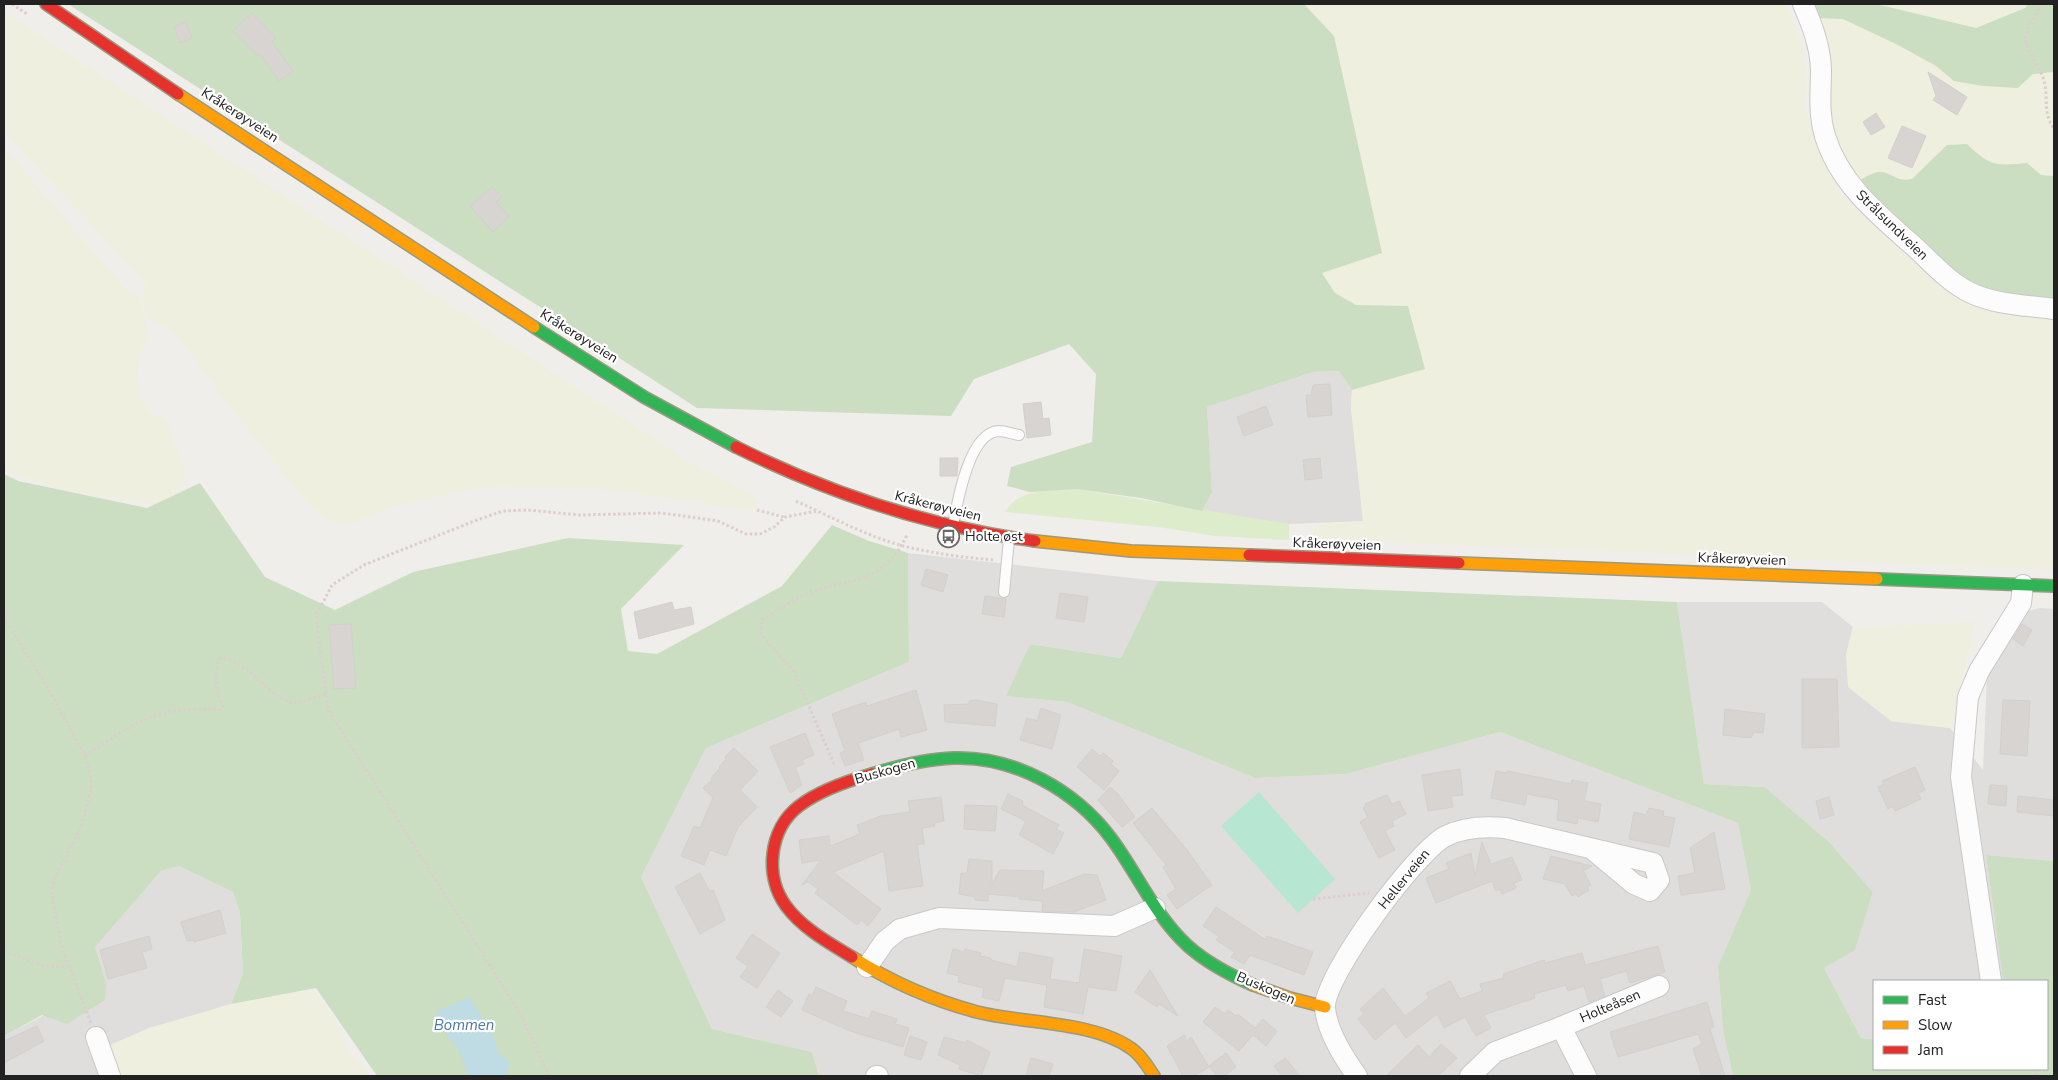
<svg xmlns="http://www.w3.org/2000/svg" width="2058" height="1080" font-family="'Nunito Sans',sans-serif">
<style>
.residential{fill:#dfdedc}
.farmland{fill:#efefdf}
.grass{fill:#ddeccb}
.forest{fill:#cbdec1}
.pitch{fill:#b7e6d2}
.water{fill:#bfdbe3}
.building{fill:#d7d4d2;stroke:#d3d0cc}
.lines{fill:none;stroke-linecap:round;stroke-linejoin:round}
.lane-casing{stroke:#c9c8c7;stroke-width:12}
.street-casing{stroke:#c9c8c7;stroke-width:22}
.fast-casing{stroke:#999a82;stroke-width:14}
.slow-casing{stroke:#999a82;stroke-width:14}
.jam-casing{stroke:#999a82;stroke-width:14}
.path{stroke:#dccecd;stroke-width:3;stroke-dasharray:2.5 2.5;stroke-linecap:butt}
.lane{stroke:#fdfcfc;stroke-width:10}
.street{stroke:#fdfcfc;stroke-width:20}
.fast{stroke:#30b455;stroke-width:11}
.slow{stroke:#ff9f0a;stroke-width:11}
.jam{stroke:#e5322d;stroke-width:11}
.labels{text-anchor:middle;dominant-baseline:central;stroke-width:4.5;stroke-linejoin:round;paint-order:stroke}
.street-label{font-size:14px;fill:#222;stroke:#fff}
.poi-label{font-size:14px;fill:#222;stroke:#fff;text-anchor:start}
.water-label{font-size:15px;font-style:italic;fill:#4a7aab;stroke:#fff}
</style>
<rect width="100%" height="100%" fill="#f0eeeb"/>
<g class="residential">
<path d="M1339 371 1352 390 1351 407 1363 521 1289 524 1202 511 1212 492 1207 407 1313 372Z"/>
<path d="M908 553 1158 581 1121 658 1030 644 1007 696 1067 702 1255 778 1346 774 1500 732 1738 823 1751 890 1718 966 1723 1030 1733 1076H819L812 1052 712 1029 641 877 706 748 909 662Z"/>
<path d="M1677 602H1822L1853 627 1846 655 1891 721 1950 728 1983 770 1987 673 2024 612 2040 608 2054 609V861L1986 855 2003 981H1874V1039L1861 1038 1824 968 1855 949 1873 892 1829 842 1765 787 1704 784Z"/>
<path d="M179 866 233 892 240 913 243 974 231 1004 110 1045 119 1076H4V1036L106 983 94 947 161 871Z"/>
</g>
<g class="farmland">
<path d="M1304 4H1787L1803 47 1807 72 1806 110 1816 144 1828 173 1843 195 1889 238 1941 281 2054 315V570L1314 539 1315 524 1363 521 1351 407 1352 390 1425 369 1408 306 1356 305 1335 293 1322 273 1382 253 1334 36Z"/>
<path d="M1876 4H2028L2025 8 1976 28Z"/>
<path d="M4 12 686 460 750 494 757 501V510H739L690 501 594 488 481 487 391 507 350 524 326 520 309 505 227 403 182 342 166 328 147 319 142 299 146 282 4 133Z"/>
<path d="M1814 18 1843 19 1898 45 1936 66 1954 81 1983 86 2018 88 2033 74 2054 72V176L2041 175 2027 163 1999 166 1981 157 1967 144 1946 146 1912 179 1905 181 1886 172 1858 182 1828 130 1826 37Z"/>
<path d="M4 148 128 292 139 297 149 331 140 355 137 379 142 401 150 413 167 421 185 474 177 491 161 501 148 504 56 488 13 474 4 468Z"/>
<path d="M1976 622 1950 728 1891 721 1848 687 1846 655 1853 627Z"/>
<path d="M314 990 334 1018 346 1045 369 1076H119L116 1072 110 1045 149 1028 231 1004Z"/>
</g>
<path class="grass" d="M1077 489 1289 524V540L1215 536 1158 527 1005 512C1020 487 1051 491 1077 489Z"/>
<g class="forest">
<path d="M68 4H1304L1334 36 1382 253 1322 273 1335 293 1356 305 1408 306 1425 369 1352 390 1339 371 1313 372 1207 407 1212 492 1202 511 1141 498 1077 489 1030 492 1007 486 1011 467 1092 442 1096 374 1069 344 974 379 951 416 697 408Z"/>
<path d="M1808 4H1876L1976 28 2025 8 2028 4H2054V72L2033 74 2018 88 1983 86 1954 81 1936 66 1898 45 1843 19 1814 18Z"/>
<path d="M1967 144C1990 166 1995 166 2027 163L2041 175 2054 176V306L1963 284 1858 182C1890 159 1888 184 1912 179L1947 145Z"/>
<path d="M4 474 18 481 147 508 200 483 265 577 335 610 413 572 568 538 684 545 621 609 628 651 657 654 782 586 832 525 869 541 908 553 909 662 706 748 641 877 712 1029 812 1052 819 1076H377L316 988 231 1004 243 974 240 913 233 892 179 866 161 871 95 947 106 983 105 1000 67 1024 42 1015 4 1036Z"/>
<path d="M1158 581 1677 602 1704 784 1765 787 1829 842 1873 892 1855 950 1824 968 1861 1038 1874 1039V1069H2047V981H2003L1986 855 2054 861V1076H1733L1723 1030 1718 966 1751 890 1738 823 1500 732 1346 774 1255 778 1067 702 1006 696 1030 644 1121 658Z"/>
</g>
<path class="pitch" d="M1259 792 1335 879 1298 913 1221 826Z"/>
<path class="water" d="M469 997 493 1035 499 1054 510 1062 506 1076H469L458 1049 437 1022 436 1012C447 1005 458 1004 469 997Z"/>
<g class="building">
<path d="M252 13 276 38 272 42 293 71 279 81 260 54 258 56 233 31Z"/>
<path d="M186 22 192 38 180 43 174 27Z"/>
<path d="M1928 72 1967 97 1957 115 1933 100 1936 96Z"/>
<path d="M1876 113 1885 127 1871 135 1863 122Z"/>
<path d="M1902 126 1926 136 1912 168 1888 158Z"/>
<path d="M492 187 502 197 496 202 509 217 493 232 470 206Z"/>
<path d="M1330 384 1332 415 1308 417 1306 395H1311L1313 385Z"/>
<path d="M1041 402 1043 419 1049 418 1051 435 1027 438 1023 404Z"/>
<path d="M1266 406 1273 425 1244 436 1237 417Z"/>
<path d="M940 458H958L957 476H940Z"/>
<path d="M1320 458 1322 478 1305 480 1303 460Z"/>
<path d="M926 569 948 575 943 592 921 585Z"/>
<path d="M1060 593 1088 597 1084 622 1056 618Z"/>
<path d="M985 596 1006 599 1004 617 982 614Z"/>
<path d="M672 602 674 610 691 607 694 624 639 639 634 612Z"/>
<path d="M351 624 356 688 334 689 329 625Z"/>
<path d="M2022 624 2032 630 2023 646 2013 639Z"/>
<path d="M1802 679H1837L1839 747 1802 748Z"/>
<path d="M916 690 927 730 901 737 899 729 858 743 864 760 845 766 840 753 845 751 832 714 866 702 867 706Z"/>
<path d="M976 700 997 704 995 726 945 722 944 705 969 704V701Z"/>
<path d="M2003 700 2030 701 2027 756 2000 754Z"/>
<path d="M1041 708 1061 715 1052 749 1020 740 1027 718 1037 721Z"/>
<path d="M1725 709 1765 714 1763 733 1754 732 1751 738 1723 735Z"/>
<path d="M805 733 814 755 802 760 804 764 795 767 802 785 790 793 770 747Z"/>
<path d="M734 748 758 771 740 790 757 807 738 827 726 856 710 850 704 865 681 856 694 826 700 828 713 798 703 788 712 780 711 778 720 768 719 767 726 759 725 757Z"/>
<path d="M1092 749 1100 756 1103 753 1113 761 1111 764 1119 771 1104 790 1077 767Z"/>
<path d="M1915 767 1925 790 1918 793 1921 799 1895 811 1893 806 1888 809 1878 787 1884 784 1882 781Z"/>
<path d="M1460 769 1463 795 1451 796 1453 807 1428 811 1422 775Z"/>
<path d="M1496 771 1505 773 1508 771 1571 784 1572 780 1588 783 1584 801 1601 804 1598 822 1578 818 1577 824 1557 820 1559 800 1527 794 1525 805 1491 798Z"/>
<path d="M1990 785 2007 786 2006 806 1988 804Z"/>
<path d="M1110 787 1118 794 1135 817 1122 827 1098 800Z"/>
<path d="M1008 794 1023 801 1022 805 1059 825 1056 829 1064 833 1053 854 1019 835 1026 821 1001 809Z"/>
<path d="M1387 795 1392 804 1399 801 1406 814 1392 821 1394 826 1385 831 1395 850 1379 858 1360 822 1368 817 1363 808 1366 806 1365 804Z"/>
<path d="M2018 796 2054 800V816L2017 812Z"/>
<path d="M941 797 944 821 934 823 935 826 922 828 924 844H917L923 886 889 891 884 851 833 872 881 909 868 926 861 920 857 925 815 893 818 889 808 882 802 885 821 860 802 863 799 840 829 836 830 846 860 834 857 825 881 816 910 812 908 801Z"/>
<path d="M1829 797 1834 815 1820 819 1816 801Z"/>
<path d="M965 805 997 806 995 831 964 829Z"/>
<path d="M1152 808 1187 850 1212 885 1177 909 1167 895 1176 889 1163 867 1166 865 1133 823Z"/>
<path d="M1649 808 1664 811 1663 816 1675 818 1669 847 1629 839 1634 812 1646 815Z"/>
<path d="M1714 832 1725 889 1681 895 1678 876 1695 873 1690 848Z"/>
<path d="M1482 842 1491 864 1512 857 1522 880 1514 883 1516 888 1502 894 1500 889 1496 891 1492 881 1436 903 1426 878 1449 869 1446 863 1471 853 1475 876Z"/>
<path d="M1551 856 1592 866 1583 871 1591 885 1587 887 1589 890 1578 897 1576 894 1572 896 1565 884 1543 879Z"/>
<path d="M969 859 992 861V884L1000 870 1044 871 1042 891 1084 874 1097 875 1106 900 1074 912 1042 911 1043 901 1019 899 1020 897 988 894V901L975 900V897L959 894 961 873H967Z"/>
<path d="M700 873 710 892 713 890 725 920 700 934 675 887Z"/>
<path d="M1216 907 1266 940 1267 936 1313 952 1304 975 1250 955 1244 964 1231 957 1235 952 1216 940 1219 936 1203 926Z"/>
<path d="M220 910 226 933 194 942 193 940 187 941 181 922Z"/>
<path d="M752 934 780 953 757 988 740 977 748 966 736 958Z"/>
<path d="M149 936 152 949 142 952 147 968 108 979 100 950Z"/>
<path d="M1658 946 1665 972 1630 983 1626 971 1600 979 1605 996 1589 1002 1584 986 1568 991 1566 985 1534 994 1535 998 1484 1015 1491 1028 1476 1036 1465 1017 1444 1028 1437 1014 1406 1038 1395 1023 1375 1040 1358 1019 1364 1014 1360 1009 1383 988 1405 1016 1429 998 1426 993 1450 981 1460 999 1482 991 1480 984 1504 978 1503 974 1544 960 1545 963 1582 953 1585 965Z"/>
<path d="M953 949 964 952 965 949 981 953 980 956 991 958V960L1017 967 1020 952 1053 958 1050 979 1079 983 1084 949 1122 956 1116 991 1088 987 1083 1014 1044 1007 1047 985 1005 978 999 1001 982 997 984 988 958 982 959 976 947 973Z"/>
<path d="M1150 970 1178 1016 1159 1004 1157 1007 1135 992Z"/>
<path d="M816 987 847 1001 843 1011 869 1019 872 1011 897 1019 895 1024 909 1028 903 1047 850 1031 802 1010 809 994 812 996Z"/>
<path d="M778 990 793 1001 781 1017 766 1007Z"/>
<path d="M1707 1002 1714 1027 1710 1029 1725 1076H1702L1693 1049 1702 1044 1698 1034 1618 1057 1610 1032Z"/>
<path d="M1215 1007 1225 1014 1228 1010 1236 1016 1238 1014 1255 1028 1263 1019 1277 1031 1266 1046 1253 1035 1239 1051 1203 1022Z"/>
<path d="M37 1026 44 1041 4 1063V1041Z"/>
<path d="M1184 1035 1187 1041 1191 1037 1209 1067 1194 1076H1183L1167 1046Z"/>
<path d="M910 1036 927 1042 921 1060 904 1055Z"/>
<path d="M944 1037 966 1043 967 1040 990 1052 981 1076 959 1069 960 1065 938 1055Z"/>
<path d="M1441 1044 1457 1058 1438 1076H1386L1418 1045 1429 1057Z"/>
<path d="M1226 1053 1236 1067 1224 1076H1217L1209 1066Z"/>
<path d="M1031 1058 1053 1064 1049 1076H1026Z"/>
<path d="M1285 1058 1300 1076H1282L1274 1066Z"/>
</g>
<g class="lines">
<defs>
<g id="lane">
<path d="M953 526C957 503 969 432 999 431 1005 431 1013 434 1019 435"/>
<path d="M1004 592 1009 539"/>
</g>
<g id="street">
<path d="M1803 4C1812 25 1820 45 1821 69 1821 92 1818 113 1825 136 1840 185 1880 216 1917 249 1933 264 1949 282 1969 292 1995 305 2026 305 2054 309"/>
<path d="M867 967 885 941 900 929 939 918 1114 926 1155 908"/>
<path d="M1991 981 1961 777 1968 697 1979 671 2021 603 2023 585"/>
<path d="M1561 1027 1659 986"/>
<path d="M96 1037 110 1076"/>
<path d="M876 1076H878"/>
<path d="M1357 1076C1344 1058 1327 1031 1325 1008 1323 977 1417 850 1446 836 1464 827 1484 826 1505 828L1653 863 1659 880 1650 891 1634 884 1592 849"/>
<path d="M1470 1076 1495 1052 1561 1027 1586 1076"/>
</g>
<g id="fast">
<path d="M534 327 644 397 736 447"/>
<path d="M1877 579 2054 586"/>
<path d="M872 774C898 766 926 759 954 758 1014 756 1075 790 1111 838 1137 873 1155 916 1188 946 1207 963 1230 975 1253 985"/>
</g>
<g id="slow">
<path d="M178 94 534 327"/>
<path d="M1035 541 1131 551 1249 555"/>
<path d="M1459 563 1877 579"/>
<path d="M852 957C891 982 932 1000 977 1012 1024 1024 1094 1021 1132 1049 1142 1056 1148 1067 1154 1076"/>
<path d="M1253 985 1290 998 1325 1007"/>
</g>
<g id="jam">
<path d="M46 4 178 94"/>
<path d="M736 447C831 494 930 527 1035 541"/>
<path d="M1249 555 1459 563"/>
<path d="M852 957C829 943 802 928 786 906 764 876 769 829 799 806 820 790 847 781 872 774"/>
</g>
</defs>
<use href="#lane" class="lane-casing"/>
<use href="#street" class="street-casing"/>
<use href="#fast" class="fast-casing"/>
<use href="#slow" class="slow-casing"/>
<use href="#jam" class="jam-casing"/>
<g class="path">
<path d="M12 4 27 14"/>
<path d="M2040 4C2038 18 2023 27 2026 43 2030 56 2041 67 2044 81 2049 99 2042 112 2054 129"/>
<path d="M796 501C831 517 867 536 903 546 933 553 964 558 995 560"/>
<path d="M757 510 784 517"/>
<path d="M4 618 45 683 85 756 92 784 81 828 55 877 51 893 62 948 91 1023"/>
<path d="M85 756C136 722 156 705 220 710L223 706C216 689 213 676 220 658 243 660 254 678 272 692 278 696 286 700 292 704L326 694"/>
<path d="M834 764 794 672 761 634 762 620C777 610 792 600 809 593 854 576 882 586 907 535"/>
<path d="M1313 899 1369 893"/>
<path d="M4 951 43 966 69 967"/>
<path d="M2033 1069 2037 1076"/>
<path d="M549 1076 520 1013 328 710 316 616 332 585 364 565 477 520 503 511 527 510 580 515 662 513 718 521 746 534H760L774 527 785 517 817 511"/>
</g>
<use href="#lane" class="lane"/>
<use href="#street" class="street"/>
<use href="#fast" class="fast"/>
<use href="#slow" class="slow"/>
<use href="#jam" class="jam"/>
</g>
<defs>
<symbol id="bus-ring" viewBox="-11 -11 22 22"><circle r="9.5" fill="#fff" stroke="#6a6968" stroke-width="1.5"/><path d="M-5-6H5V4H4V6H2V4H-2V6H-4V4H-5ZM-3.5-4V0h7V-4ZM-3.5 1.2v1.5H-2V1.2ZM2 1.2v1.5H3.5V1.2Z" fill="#6a6968"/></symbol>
</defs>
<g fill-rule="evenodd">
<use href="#bus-ring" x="936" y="524" width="25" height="25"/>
</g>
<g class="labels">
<g class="street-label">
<text transform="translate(240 115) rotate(33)">Kråkerøyveien</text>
<text transform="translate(1892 225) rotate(44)">Strålsundveien</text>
<text transform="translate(579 336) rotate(32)">Kråkerøyveien</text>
<text transform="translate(938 506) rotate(14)">Kråkerøyveien</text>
<text transform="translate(1337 544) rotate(2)">Kråkerøyveien</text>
<text transform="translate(1742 559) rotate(2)">Kråkerøyveien</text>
<text transform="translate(885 771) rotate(-16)">Buskogen</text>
<text transform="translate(1404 879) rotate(-51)">Hellerveien</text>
<text transform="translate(1266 988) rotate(23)">Buskogen</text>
<text transform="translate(1610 1006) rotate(-23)">Holteåsen</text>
</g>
<g class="poi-label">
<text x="965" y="536">Holte øst</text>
</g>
<g class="water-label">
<text x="464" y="1025">Bommen</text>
</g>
</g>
<rect width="2058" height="1080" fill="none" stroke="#222222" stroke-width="10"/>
<rect x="1873" y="980" width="175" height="90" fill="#ffffff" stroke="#a7a7a7"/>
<rect x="1883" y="996" width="25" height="8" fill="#30b455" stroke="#a7a7a7"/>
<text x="1918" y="1005" font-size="15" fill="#222222">Fast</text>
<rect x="1883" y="1021" width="25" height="8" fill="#ff9f0a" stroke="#a7a7a7"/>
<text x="1918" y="1030" font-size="15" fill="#222222">Slow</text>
<rect x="1883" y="1046" width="25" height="8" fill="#e5322d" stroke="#a7a7a7"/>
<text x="1918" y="1055" font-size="15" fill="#222222">Jam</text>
</svg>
